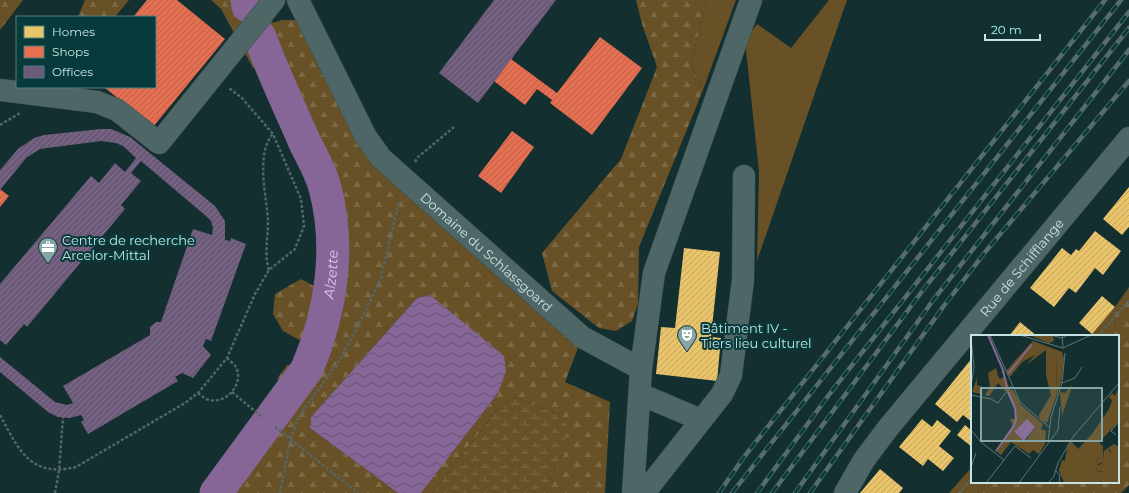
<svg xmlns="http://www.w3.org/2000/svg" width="1129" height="493" font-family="Montserrat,sans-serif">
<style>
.grass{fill:#685127}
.forest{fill:url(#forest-firs)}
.wetland{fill:url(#wetland-marsh)}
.water{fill:url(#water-waves)}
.homes{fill:url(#homes-hatch)}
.shops{fill:url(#shops-hatch)}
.offices{fill:url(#offices-hatch)}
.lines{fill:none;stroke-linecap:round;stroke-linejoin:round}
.river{stroke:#866697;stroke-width:33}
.minor-casing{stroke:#364c4c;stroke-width:23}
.path{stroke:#546767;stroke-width:2.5;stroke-dasharray:3 2;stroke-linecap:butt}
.minor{stroke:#4f6666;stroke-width:22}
.rail-casing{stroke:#576d6d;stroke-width:4.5}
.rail{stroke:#073a3b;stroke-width:3;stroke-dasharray:9;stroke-linecap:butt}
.labels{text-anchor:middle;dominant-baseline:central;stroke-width:4;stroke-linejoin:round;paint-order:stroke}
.poi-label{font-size:13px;fill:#c6e4e4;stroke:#073a3b;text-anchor:start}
.street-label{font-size:13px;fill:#c6e4e4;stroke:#073a3b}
.water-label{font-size:14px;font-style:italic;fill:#ebbffe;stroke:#073a3b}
.inset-river{fill:none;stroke:#866697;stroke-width:2}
.inset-road{fill:none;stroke:#5b7777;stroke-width:1}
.view{fill:#87a5a5;fill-opacity:0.15;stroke:#87a5a5;stroke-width:2}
.inset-edge{fill:none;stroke:#c6e4e4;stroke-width:2}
</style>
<defs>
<pattern id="forest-firs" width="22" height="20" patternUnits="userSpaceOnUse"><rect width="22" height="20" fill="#685127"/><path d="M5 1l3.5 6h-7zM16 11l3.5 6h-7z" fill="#7c6a46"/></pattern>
<pattern id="wetland-marsh" width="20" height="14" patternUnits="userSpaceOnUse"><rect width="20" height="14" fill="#685127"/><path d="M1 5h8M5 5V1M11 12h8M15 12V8" fill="none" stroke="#7c6a46"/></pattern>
<pattern id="water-waves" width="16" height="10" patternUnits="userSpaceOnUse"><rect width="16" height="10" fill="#866697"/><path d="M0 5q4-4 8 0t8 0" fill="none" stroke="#645772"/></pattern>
<pattern id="homes-hatch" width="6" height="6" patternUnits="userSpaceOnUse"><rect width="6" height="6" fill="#e9c46a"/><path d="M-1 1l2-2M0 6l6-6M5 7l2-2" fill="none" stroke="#bea460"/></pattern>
<pattern id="shops-hatch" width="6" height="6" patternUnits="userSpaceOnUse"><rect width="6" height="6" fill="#e76f51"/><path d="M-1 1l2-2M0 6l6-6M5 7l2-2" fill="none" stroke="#b3624d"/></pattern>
<pattern id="offices-hatch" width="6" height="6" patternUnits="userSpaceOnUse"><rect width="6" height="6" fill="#6d597a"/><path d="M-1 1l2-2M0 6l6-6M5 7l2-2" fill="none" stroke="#80718d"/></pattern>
</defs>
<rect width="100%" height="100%" fill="#132f2f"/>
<g class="grass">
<path d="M707 0H736L703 90 691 63Z"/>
<path d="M829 0H847L757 261 759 171 745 41 757 24 791 48Z"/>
<path d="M1115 307 1116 330 1111 336H1090Z"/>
<path d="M972 467V482H988L978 493H949Z"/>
</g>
<g class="forest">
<path d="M0 0H23L0 30Z"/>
<path d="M85 0H129L115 17H78Z"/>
<path d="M211 0H265L273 23 282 20H307L366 137 582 337 565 382 610 402 605 493H543L563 453 560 415 515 397 502 404 432 493H419L421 492 498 393 430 295 417 298 311 417 310 428 398 493H216L291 393 277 379 287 365 308 369 316 349 283 331 273 314 275 294 301 279 314 286 329 297 334 238 325 187 269 63 253 68 221 9Z"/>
<path d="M636 0H707L691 63 703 90 639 247 638 304 632 321 616 331 599 328 552 291 542 253 621 159 657 67 642 24Z"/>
<path d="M1129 287V485L1121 493H978L988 482H1118V336H1111L1116 330 1115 307Z"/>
</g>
<path class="wetland" d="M515 397 560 415 568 427 563 453 543 493H432L502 404Z"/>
<path class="water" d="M430 295 504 356 506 371 498 393 421 493H398L310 428 311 417 417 298Z"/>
<g class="homes">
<path d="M1129 187V227L1122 235 1103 219Z"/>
<path d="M1095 231 1121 251 1103 275 1095 268 1076 293 1069 288 1054 307 1030 288 1062 248 1071 255 1076 249 1079 251Z"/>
<path d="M684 248 720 252 711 337 721 338 717 381 656 374 661 327 675 328Z"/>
<path d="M1102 296 1115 307 1092 334 1079 323Z"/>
<path d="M1020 322 1037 336H1009Z"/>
<path d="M972 358V422L963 415 957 422 935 404Z"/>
<path d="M922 419 932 427 937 420 951 431 939 446 954 458 943 471 928 459 923 466 899 447Z"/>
<path d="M965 425 972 431V447L957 435Z"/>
<path d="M880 469 903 488 899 493H860Z"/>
</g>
<g class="shops">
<path d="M147 0H177L225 39 153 127 104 87H155V17H133Z"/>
<path d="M600 37 642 68 592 135 550 103 552 100 537 89 525 105 494 81 511 59 557 93Z"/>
<path d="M512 131 534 147 501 193 478 176Z"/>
<path d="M0 189 9 196 0 207Z"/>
</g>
<g class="offices">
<path d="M494 0H556L478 103 439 73Z"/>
<path d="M101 129H111L130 137 215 206 225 221V240L230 241 231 238 246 244 211 341 206 339 203 346 211 355 193 378 182 373 175 377 178 381 88 434 81 422 84 420 81 415 70 418 58 417 48 412 0 372V357L55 402 67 405 73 403 63 386 150 335V327L156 322H161L193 229 212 235 213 228 211 221 206 216 141 161 131 173 141 181 121 205 125 209 27 327 24 324 6 345 0 340V284L91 176 99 183 115 163 125 172 136 158 123 146 116 143 101 141 40 149 26 158 0 190V170L18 149 34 138 44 135Z"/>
</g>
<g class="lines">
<g class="river">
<path d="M247 0 248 6"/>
<path id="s1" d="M216 493 307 369C331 312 341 248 325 188 321 172 312 157 305 143 290 108 273 73 260 37"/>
</g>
<defs>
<g id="minor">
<path id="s2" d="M298 0 366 137 381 158 582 337 641 369"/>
<path d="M0 90 97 102 117 110 159 143 274 0"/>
<path d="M640 394 701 420"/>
<path d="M633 493 641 369 654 273 751 0"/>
<path d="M644 493 722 394 731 375 743 280 744 176"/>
<path id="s3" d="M845 493 864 460 888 428 1129 138"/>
</g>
</defs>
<use href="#minor" class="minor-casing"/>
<g class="path">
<path d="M0 125 20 113"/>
<path d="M415 162 418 157 454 127"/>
<path d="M269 270C264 254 268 238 268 221 267 198 255 153 273 134"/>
<path d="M1098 336 1129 301"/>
<path d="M232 392 263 418"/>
<path d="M198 393C201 395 205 399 209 400 227 404 244 384 236 367 234 364 230 361 227 358"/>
<path d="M0 415C19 450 30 478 76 467L185 403 198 393 227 358 255 294 269 270 295 249 304 226 301 199 273 134 242 98 229 88"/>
<path d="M275 427 358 493"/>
<path d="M55 493 59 471 63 417"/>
<path d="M280 493 290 440 298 418 339 361 359 324 381 278 399 201"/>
<path d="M959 493 972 478"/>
</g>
<use href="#minor" class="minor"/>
<defs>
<g id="rail">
<path d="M719 493 744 457 1105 0"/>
<path d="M732 493 1121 0"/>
<path d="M757 493 831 392 1129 12"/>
<path d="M772 493 923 290 1129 28"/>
<path d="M795 493 934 299 1129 50"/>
<path d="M810 493 943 307 986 251 1129 81"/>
</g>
</defs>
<use href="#rail" class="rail-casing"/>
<use href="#rail" class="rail"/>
</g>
<defs>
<symbol id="office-pin" viewBox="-11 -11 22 30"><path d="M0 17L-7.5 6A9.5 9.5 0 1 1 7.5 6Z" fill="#87a5a5" stroke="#073a3b"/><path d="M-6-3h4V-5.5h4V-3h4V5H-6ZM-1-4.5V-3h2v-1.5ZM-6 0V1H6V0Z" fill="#fff"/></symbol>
<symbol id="theatre-pin" viewBox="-11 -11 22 30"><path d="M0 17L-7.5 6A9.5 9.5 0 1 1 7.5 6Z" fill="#87a5a5" stroke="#073a3b"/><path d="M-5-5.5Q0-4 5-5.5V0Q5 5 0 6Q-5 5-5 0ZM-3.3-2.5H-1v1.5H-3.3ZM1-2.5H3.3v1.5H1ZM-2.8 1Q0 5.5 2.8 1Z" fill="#fff"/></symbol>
</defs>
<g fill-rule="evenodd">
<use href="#office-pin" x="37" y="236" width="22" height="30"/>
<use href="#theatre-pin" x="676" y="324" width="22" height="30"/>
</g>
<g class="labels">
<g class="poi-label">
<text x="62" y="240">Centre de recherche<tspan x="62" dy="15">Arcelor-Mittal</tspan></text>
<text x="701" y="328">Bâtiment IV -<tspan x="701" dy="15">Tiers lieu culturel</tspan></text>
</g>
<g class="street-label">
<text stroke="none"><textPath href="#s2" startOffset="320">Domaine du Schlassgoard</textPath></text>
<text stroke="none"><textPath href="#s3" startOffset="287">Rue de Schifflange</textPath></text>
</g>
<g class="water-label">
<text stroke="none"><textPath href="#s1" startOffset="252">Alzette</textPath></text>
</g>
</g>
<g transform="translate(971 335)">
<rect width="148" height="148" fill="#132f2f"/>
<path d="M60 8 65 10 64 20 51 27 39 42 35 36ZM86 17H91L93 24 90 48 85 62ZM101 50V51L91 81 89 57 94 58ZM137 113 148 137V148H133L125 143V137H132L125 135 126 132 132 131H126L132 128 125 126 128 122 132 125 133 116Z" fill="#685127"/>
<path d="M58 0H82L83 6 78 8ZM62 6 91 17H86L85 62 76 88 69 84 68 80 80 60 75 40V15L55 30 64 20V10L60 8ZM25 33 27 41 29 44 34 42 30 36 32 35 39 55H42L50 70 72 89 70 94 75 96 74 109 68 119 62 115 58 119 40 107 30 120 25 116 41 95 40 92H43L39 84H45V78L38 60 27 48 18 61 14 60 19 52 17 38ZM64 92 55 105 43 98V97ZM6 43V50L12 52 10 59 1 57ZM148 51V87L128 107 132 111V125L128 122 125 126 132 128 126 129 132 132H126L125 135 132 136 125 137V143L133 148H93L88 135 91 125 94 126 96 113 100 106 107 114 121 99 138 74 141 66 138 62 141 58 144 61ZM143 109 148 112V137L138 124 140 116 137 113Z" fill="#685127" fill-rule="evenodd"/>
<path d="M65 95 70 98 62 113 55 106Z" fill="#685127"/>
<path d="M56 84 64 92 53 106 43 97Z" fill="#866697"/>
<path class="inset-river" d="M17 0 32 35 36 53M37 39 61 9M25 116 42 92 45 85 44 73 37 57"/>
<path class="inset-road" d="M19 0 49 67 78 92M49 0 92 13 120 0M91 0 92 13M83 1 91 3 97 0M0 3 3 32 0 51M91 48 104 43 111 32M0 60 20 64 27 68 40 51M0 95 10 107 33 125 15 148M145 100 140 96 148 86M77 107 80 82 91 48 94 18M33 125 44 111 60 123M0 132 5 118M85 136 89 140 88 148M48 148 87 95 89 72M77 148 83 141 87 128 102 102 148 48"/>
<path class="view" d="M10 53H131V106H10Z"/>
<rect width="148" height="148" class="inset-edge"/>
</g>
<rect x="16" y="16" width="140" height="72" fill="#073a3b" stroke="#537e7f"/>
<rect x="24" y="26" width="20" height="12" fill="#e9c46a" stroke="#537e7f"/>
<text x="52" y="36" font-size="12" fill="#c6e4e4">Homes</text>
<rect x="24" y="46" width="20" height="12" fill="#e76f51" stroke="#537e7f"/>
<text x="52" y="56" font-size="12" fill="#c6e4e4">Shops</text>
<rect x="24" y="66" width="20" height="12" fill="#6d597a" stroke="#537e7f"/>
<text x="52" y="76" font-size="12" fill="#c6e4e4">Offices</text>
<path d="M985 34v6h55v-6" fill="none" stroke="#c6e4e4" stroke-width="2"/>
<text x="991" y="34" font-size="12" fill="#c6e4e4" stroke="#073a3b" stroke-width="3" paint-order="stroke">20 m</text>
</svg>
